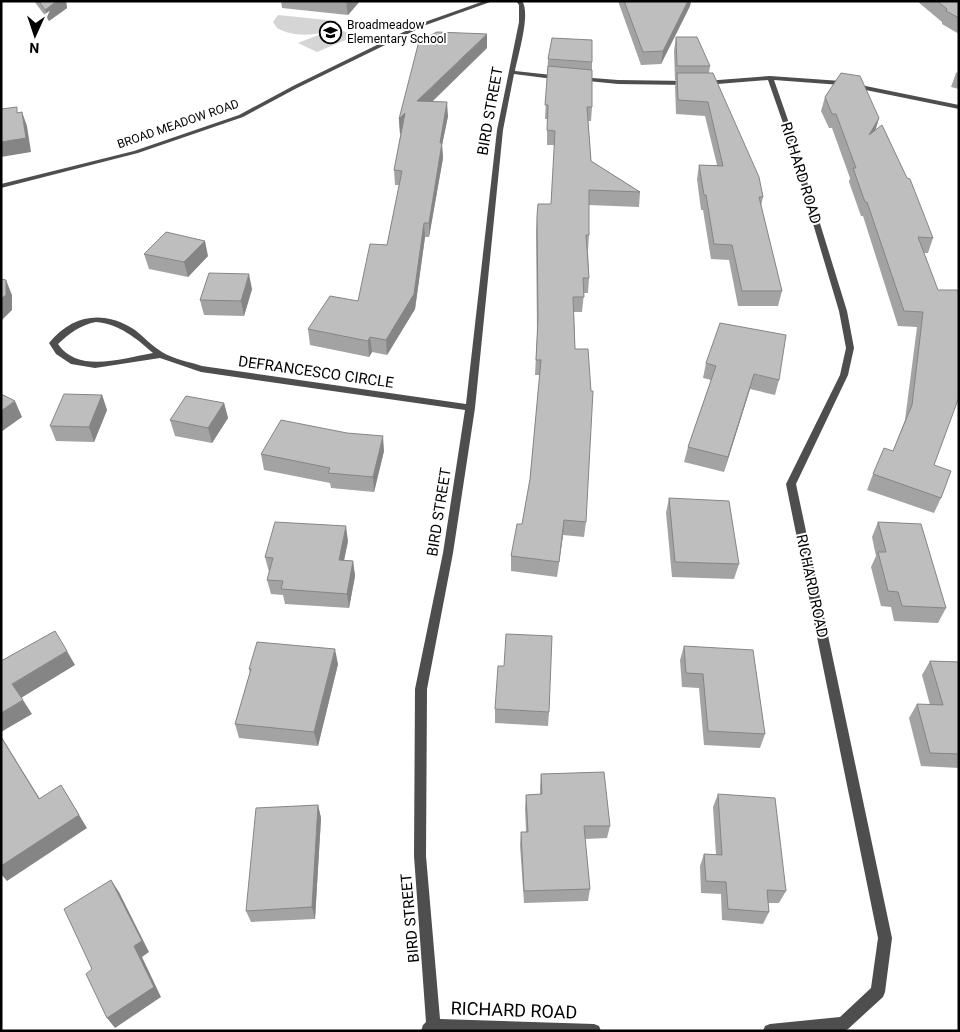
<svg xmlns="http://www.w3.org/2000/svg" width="960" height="1032" font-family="Roboto,sans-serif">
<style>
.green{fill:#d5d5d5}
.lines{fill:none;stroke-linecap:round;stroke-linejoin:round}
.minor{fill:#4e4e4e;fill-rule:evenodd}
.tertiary{fill:#4e4e4e;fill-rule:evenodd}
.wall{fill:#a3a3a3}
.shaded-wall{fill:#858585}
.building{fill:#bebebe;stroke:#858585}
.labels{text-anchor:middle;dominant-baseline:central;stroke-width:4;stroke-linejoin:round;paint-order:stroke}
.far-poi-label{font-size:12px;fill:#000;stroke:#fff;text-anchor:start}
.far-street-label{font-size:12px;fill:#000;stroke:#fff}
.street-label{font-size:15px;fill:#000;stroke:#fff}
.near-street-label{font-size:18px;fill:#000;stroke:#fff}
</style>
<rect width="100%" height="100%" fill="#fff"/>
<g class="green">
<path d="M278 15 337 21C326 39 292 37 277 28L273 22Z"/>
<path d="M336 28 355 36 317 52 298 43Z"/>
</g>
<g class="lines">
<g class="minor">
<path d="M516 1H522C531 13 518 55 515 71L561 76 564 78 561 80 514 74 503 130 475 408 453 553 427 689 426 856 440 1019 594 1024 599 1026 601 1031H421L423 1025 426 1022 414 856 415 689 443 553 465 410 201 372 160 358 95 368 71 364 56 354 49 343C73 314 104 310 135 330 144 337 152 346 162 352 173 359 190 362 202 366L466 404 497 130 519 22V5ZM96 322C119 324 136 338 153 353 123 358 78 374 58 344 70 333 80 325 96 322Z"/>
<path d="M770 76 841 81 959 105V109L841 85 774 80 789 123 847 311 854 348 848 375 796 484 892 938 885 992 883 997 848 1029 844 1031H763L765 1026 770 1024 840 1017 871 988 878 938 786 484 840 375 846 348 839 311 783 123 768 80 705 85 702 83 705 81Z"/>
<path d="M580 77 618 80 688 81 691 83 688 85 618 84 578 80V78Z"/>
</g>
<path class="tertiary" d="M484 1H493L426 25 297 88 243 117 138 153 1 188V184L134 151 239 115 293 86 422 23Z"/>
</g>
<g class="wall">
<path d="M34 1H66L67 8 49 21Z"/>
<path d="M281 1H360L348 15 282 8Z"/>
<path d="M618 1H691L690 6 661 64 641 65Z"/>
<path d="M917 1H959V34L942 24V22Z"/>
<path d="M676 37 710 66 709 73 763 197 761 206 782 291 778 306H738L729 260 711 259 703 210H701L697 179 699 165H717L705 116 676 114 675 87 676 80H675L674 51Z"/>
<path d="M487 48 432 102 448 116 442 145 443 158 429 237H425L415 309 387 355 372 352 369 357 310 345 308 329 358 301 387 245 399 185H395L394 170 401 132 400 134 399 119Z"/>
<path d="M548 59 592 62V107L591 121H588L591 161 640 192 639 207 589 205V235L588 250 589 278 588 293H584L582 312H574L575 349 586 522 584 537 563 535 557 577 511 571V556L522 524 530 479 540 375H535L537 335 536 231 537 216 551 204 555 145H547V119H545Z"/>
<path d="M959 71V89L951 87 956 73Z"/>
<path d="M825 97 879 118 875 130 933 238 928 253H924L934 465 941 498 934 513 867 490 873 474 893 451 905 420 917 327 898 326 863 216H861L849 182 850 178 832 128H829L821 111Z"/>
<path d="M144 254 208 256 188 277 149 269Z"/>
<path d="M252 289 244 316 204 315 200 300Z"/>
<path d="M706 363 779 380 775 395 750 389 724 472 684 462 688 447 711 380 703 378Z"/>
<path d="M102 395 107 410 94 442 56 441 50 426Z"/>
<path d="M224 403 228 418 212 443 175 436 170 420Z"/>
<path d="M384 451 374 492 331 488 330 483 264 470 261 454Z"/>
<path d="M669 498 739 564 734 579 672 577 666 513Z"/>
<path d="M878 522 946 608 938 623 894 621 891 607 881 606 871 567 876 556 872 537Z"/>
<path d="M348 541 344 560 353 561 355 576 349 608 285 604 283 595 271 594 267 580 269 572 265 557Z"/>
<path d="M684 646 765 734 760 748 704 745 699 688 682 687 680 660Z"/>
<path d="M930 661 959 662V768L921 766 909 718 917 704 930 705 922 675Z"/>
<path d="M338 664 318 746 239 738 235 724 250 673 249 669Z"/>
<path d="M495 709 549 712 548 726 495 723Z"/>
<path d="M541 774 610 826 607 838 585 839 590 889 588 901 524 903 520 845 521 832H526L525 808 526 795 540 794V787Z"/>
<path d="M718 794 786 891 779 903H768L769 912 763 924 722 920 721 894 701 893 700 866 704 854 716 855 713 807Z"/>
<path d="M318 805 321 818 315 919 251 922 246 911Z"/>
</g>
<g class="shaded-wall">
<path d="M57 1H66L67 8 49 21 45 10Z"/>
<path d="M346 1H360L348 15Z"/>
<path d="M688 1H691L690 6 661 64 663 51Z"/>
<path d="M487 34V48L418 115 417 101Z"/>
<path d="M447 102 448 116 442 145 443 158 429 237V223L440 143Z"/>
<path d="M22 112 27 126 31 152 1 157V142Z"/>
<path d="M405 113 406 128 400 134 399 119Z"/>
<path d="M879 118 875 132 869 135Z"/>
<path d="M424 223 425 237 415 309 387 355 386 340Z"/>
<path d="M205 241 208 256 188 277 184 262Z"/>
<path d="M249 274 252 289 244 316 241 301Z"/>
<path d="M6 280 12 295V310L1 321V299Z"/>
<path d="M370 337 372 352 369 357 368 341Z"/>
<path d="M754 374 750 389 724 472 728 457Z"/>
<path d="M102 395 107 410 94 442 89 427Z"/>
<path d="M15 401 22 417 1 432V411Z"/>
<path d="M224 403 228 418 212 443 208 428Z"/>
<path d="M383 436 384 451 374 492 373 477Z"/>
<path d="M564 520 563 535 557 577 559 562Z"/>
<path d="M346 526 348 541 341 575 339 560Z"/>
<path d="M353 561 355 576 349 608 347 594Z"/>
<path d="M335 649 338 664 318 746 314 732Z"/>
<path d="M67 651 75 665 21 698 12 684Z"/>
<path d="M23 700 32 714 1 732V713Z"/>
<path d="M1 736 48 812 39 799 1 737Z"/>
<path d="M61 785 87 828 7 881 1 874V866Z"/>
<path d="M318 805 321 818 315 919 312 907Z"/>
<path d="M111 880 119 892 149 952 142 957 161 997 115 1028 107 1018 134 946Z"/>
</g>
<g class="building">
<path d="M39 1H57L45 10Z"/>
<path d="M624 1H688L663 51 643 52Z"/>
<path d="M937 1H959V18L946 11 947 9Z"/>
<path d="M437 32 487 34 417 101 447 102 440 143H442L429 223H424L414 294 386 340 370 337 368 341 308 329 330 296 358 301 370 244 387 245 402 171 394 170 405 113 399 119 419 41Z"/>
<path d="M676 37H697L710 66H677Z"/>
<path d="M552 38 592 40V62L548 59Z"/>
<path d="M548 66 592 70V107H587L591 161 640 192 589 190V235H586L589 278H583L584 297H573L575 349H588L591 391H593L586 522 564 520 559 562 511 556 517 524H522L530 479 541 360H536L538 319 537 216 538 204H551L555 131 547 130 548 105H545Z"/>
<path d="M677 73H713L759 177 763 197H759L782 291H742L732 245 714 244 706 195H704L699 165 723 166 708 102 678 100Z"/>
<path d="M841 73 860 76 879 118 869 135 882 125 907 178 910 179 933 238 918 237 938 290H957L959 296V397L934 465 951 471 941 498 873 474 884 448 893 451 912 405 923 312 904 311 867 202H865L853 168H856L836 114H832L825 97Z"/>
<path d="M17 107V113L22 112 26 138 1 142V109Z"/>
<path d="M166 232 205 241 184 262 144 254Z"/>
<path d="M209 273 249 274 241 301 200 300Z"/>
<path d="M1 279 6 280V295L1 299Z"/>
<path d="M720 323 786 335 779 380 754 374 728 457 688 447 716 366 706 363Z"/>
<path d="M1 394 15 401 1 411Z"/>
<path d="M64 394 102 395 89 427 50 426Z"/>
<path d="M186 396 224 403 208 428 170 420Z"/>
<path d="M281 420 347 433 383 436 373 477 328 473 330 468 261 454Z"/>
<path d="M669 498 729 501 739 564 675 562Z"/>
<path d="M275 522 346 526 339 560 353 561 347 594 281 589 283 581 267 580 273 558 265 557Z"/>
<path d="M878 522 921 524 946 608 902 606 898 592 888 591 878 552H886Z"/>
<path d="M55 631 67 651 12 684 23 700 1 713V661Z"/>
<path d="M506 634 552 636 549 712 495 709 498 666H504Z"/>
<path d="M257 642 335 649 314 732 235 724 251 669H249Z"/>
<path d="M684 646 753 650 765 734 708 731 703 674 686 673Z"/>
<path d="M930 661 959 662V754L930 753 917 704 943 705Z"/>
<path d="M1 737 39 799 61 785 79 815 1 866Z"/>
<path d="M604 772 610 826H584L590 889 524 891 521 832H528L526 795 542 794 541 774Z"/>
<path d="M718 794 775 798 786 891 767 890 769 912 728 909 726 882 706 881 704 854 722 855Z"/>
<path d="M318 805 312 907 246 911 256 808Z"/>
<path d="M111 880 142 941 134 946 154 987 107 1018 86 974 92 969 64 909Z"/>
</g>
<defs>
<symbol id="school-ring" viewBox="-11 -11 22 22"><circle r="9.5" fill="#fff" stroke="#000" stroke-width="1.5"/><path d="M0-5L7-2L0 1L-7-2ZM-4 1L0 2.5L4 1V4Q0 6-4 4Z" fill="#000"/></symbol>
</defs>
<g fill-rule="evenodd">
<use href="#school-ring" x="318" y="20" width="25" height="25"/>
</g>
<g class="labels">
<g class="far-poi-label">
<text x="347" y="25">Broadmeadow<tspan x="347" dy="14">Elementary School</tspan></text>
</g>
<g class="far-street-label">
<text transform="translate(178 124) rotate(-19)">BROAD MEADOW ROAD</text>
</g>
<g class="street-label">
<text transform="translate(490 111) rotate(-80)">BIRD STREET</text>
<text transform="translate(801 173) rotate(73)">RICHARD ROAD</text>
<text transform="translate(316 372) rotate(8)">DEFRANCESCO CIRCLE</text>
<text transform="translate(439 512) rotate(-81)">BIRD STREET</text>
<text transform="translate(812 586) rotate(78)">RICHARD ROAD</text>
<text transform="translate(410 918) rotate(-95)">BIRD STREET</text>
</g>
<g class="near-street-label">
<text transform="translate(514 1010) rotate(2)">RICHARD ROAD</text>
</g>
</g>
<rect width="960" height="1032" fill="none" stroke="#000000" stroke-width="5"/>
<g transform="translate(35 35) rotate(183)" stroke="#ffffff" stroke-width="4" paint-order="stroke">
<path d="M0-4L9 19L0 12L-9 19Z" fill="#000000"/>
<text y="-8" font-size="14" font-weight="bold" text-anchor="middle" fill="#000000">N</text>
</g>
</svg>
